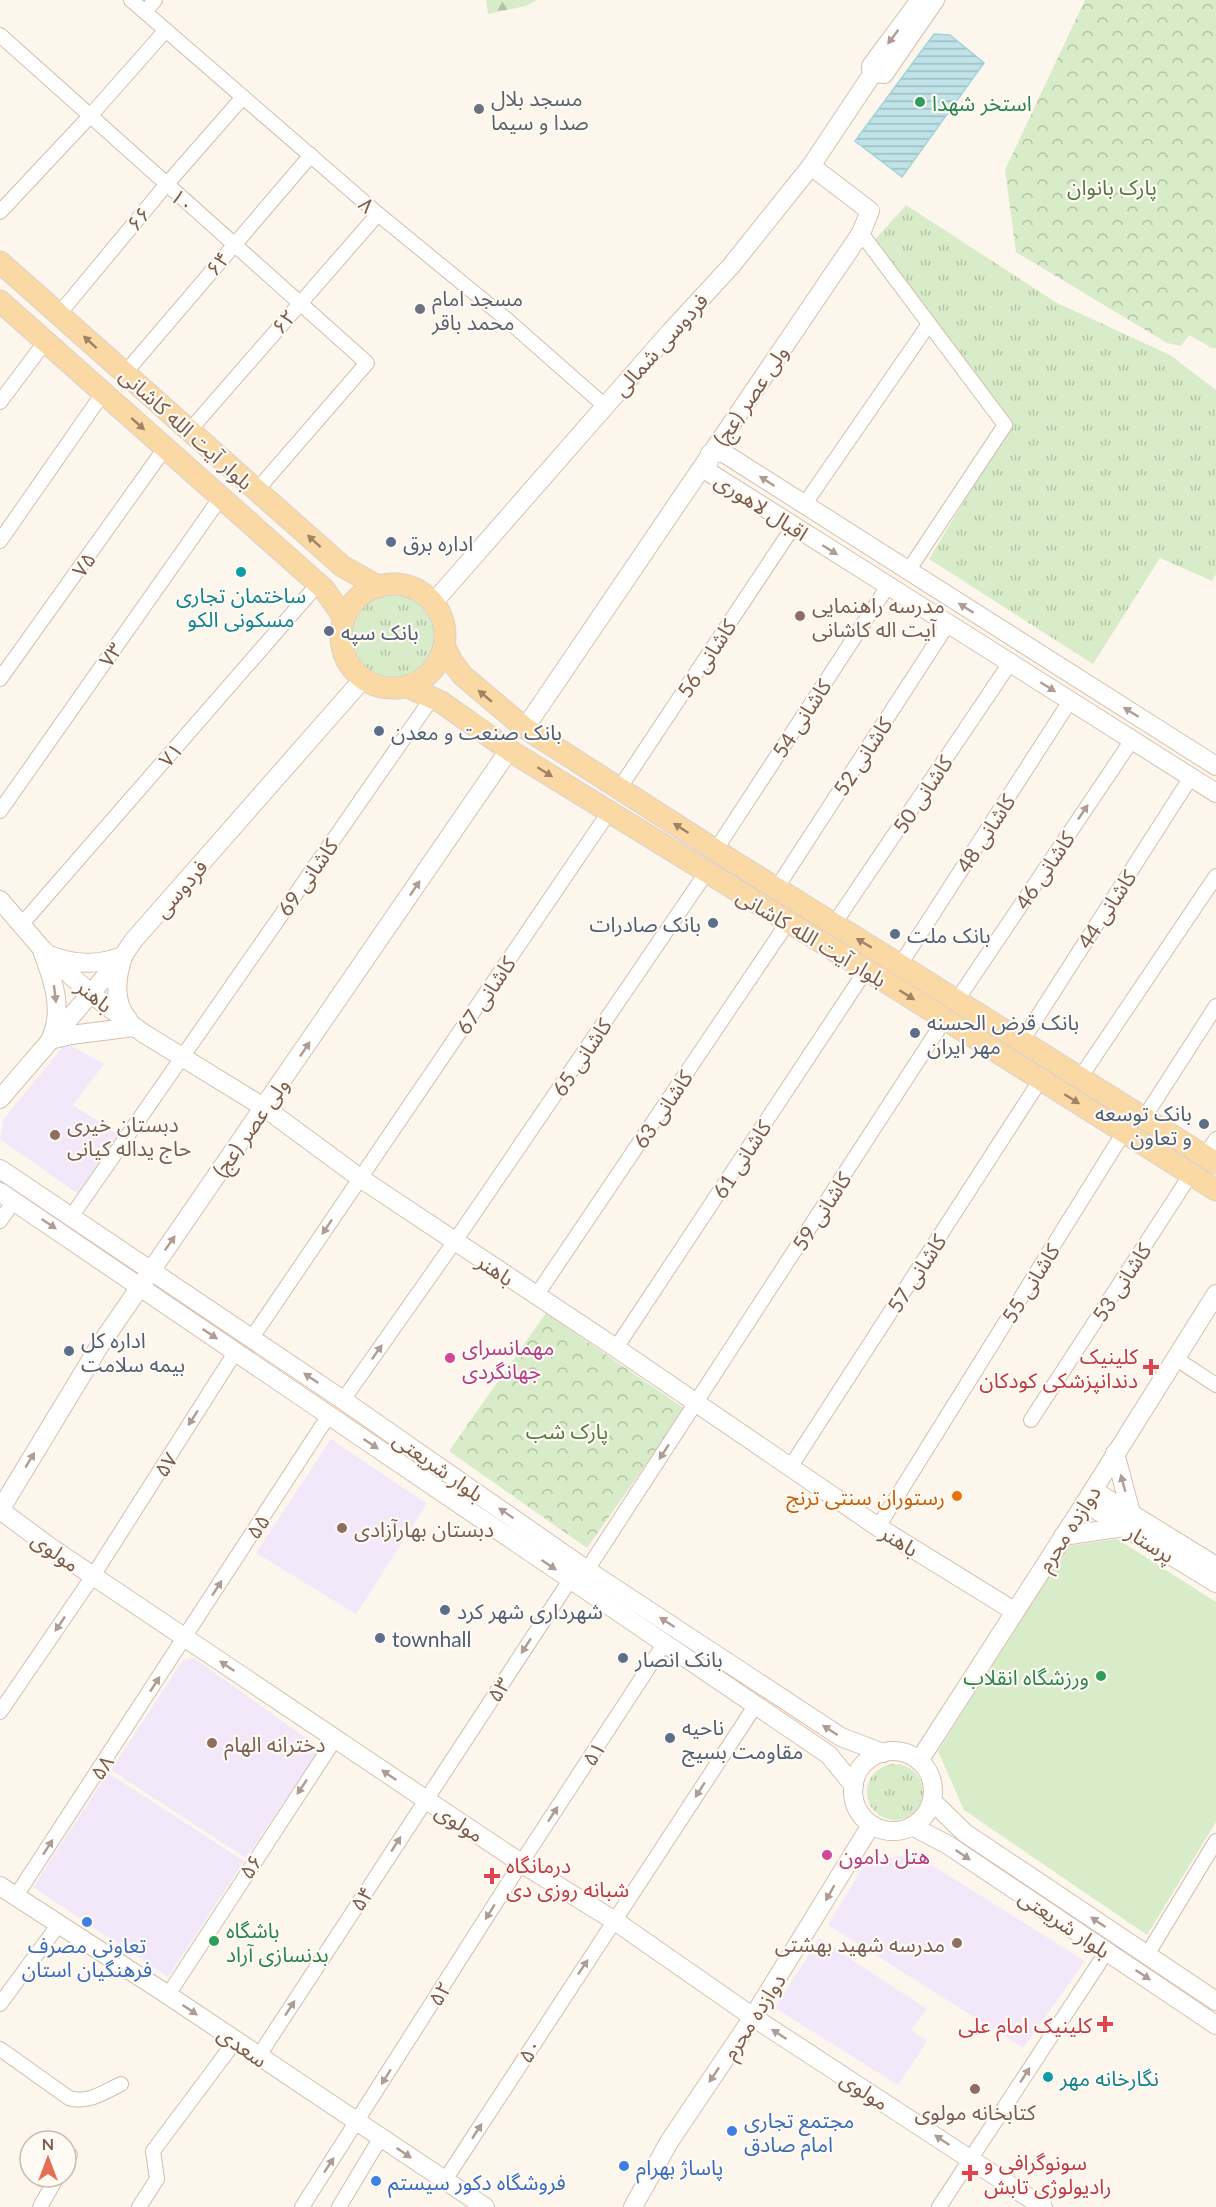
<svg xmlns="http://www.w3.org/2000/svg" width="1216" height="2207" font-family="Lato,'Noto Sans Arabic',sans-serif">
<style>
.education{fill:#f3e8fa}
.grass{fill:url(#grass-tufts)}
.forest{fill:url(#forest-firs)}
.park{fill:url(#park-crowns)}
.garden{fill:#d8ecc9}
.water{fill:url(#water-rules);stroke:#a5d3da;stroke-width:1.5}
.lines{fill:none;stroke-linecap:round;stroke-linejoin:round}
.minor-casing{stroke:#d1beb0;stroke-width:16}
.secondary-casing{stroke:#d6c0b0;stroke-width:20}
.primary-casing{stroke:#dad1cd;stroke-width:23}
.minor{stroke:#fff;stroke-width:14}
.secondary{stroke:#fff;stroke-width:18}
.primary{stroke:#fbd9a5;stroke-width:21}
.oneway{fill:#af9d94}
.oneway2{fill:#a18267}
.leisure-dot{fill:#2e9e5b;stroke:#fffaf3;stroke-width:2}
.worship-dot{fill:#6b7280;stroke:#fffaf3;stroke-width:2}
.service-dot{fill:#5c6f8a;stroke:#fffaf3;stroke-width:2}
.culture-dot{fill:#0f9aa8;stroke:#fffaf3;stroke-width:2}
.education-dot{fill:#8d6e63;stroke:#fffaf3;stroke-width:2}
.hotel-dot{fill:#d1479c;stroke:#fffaf3;stroke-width:2}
.health-dot{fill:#e0444e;stroke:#fffaf3;stroke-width:2}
.food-dot{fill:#e8710a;stroke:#fffaf3;stroke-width:2}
.shop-dot{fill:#3f7fe0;stroke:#fffaf3;stroke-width:2}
.labels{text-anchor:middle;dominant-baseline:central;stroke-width:4.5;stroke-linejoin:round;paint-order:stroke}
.worship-label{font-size:21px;fill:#5b616d;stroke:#fffaf3;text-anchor:start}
.leisure-label{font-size:21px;fill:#27864d;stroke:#fffaf3;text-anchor:start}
.park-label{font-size:21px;fill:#537a41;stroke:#fffaf3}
.street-label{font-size:21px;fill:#7a5c4d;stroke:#fffaf3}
.service-label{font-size:21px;fill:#4e5e75;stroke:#fffaf3;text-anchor:start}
.culture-label{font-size:21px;fill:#0d838f;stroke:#fffaf3}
.education-label{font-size:21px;fill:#785e54;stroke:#fffaf3;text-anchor:start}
.hotel-label{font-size:21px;fill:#b23c85;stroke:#fffaf3;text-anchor:start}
.health-label{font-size:21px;fill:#be3a42;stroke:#fffaf3;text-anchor:end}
.food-label{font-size:21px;fill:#c56008;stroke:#fffaf3;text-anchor:end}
.shop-label{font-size:21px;fill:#366cbe;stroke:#fffaf3;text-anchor:start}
</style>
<defs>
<pattern id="grass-tufts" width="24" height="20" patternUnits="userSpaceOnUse" patternTransform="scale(1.5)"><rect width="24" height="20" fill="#d8ecc9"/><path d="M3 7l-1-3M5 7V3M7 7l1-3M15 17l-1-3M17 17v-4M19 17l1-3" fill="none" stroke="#b4c2a5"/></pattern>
<pattern id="forest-firs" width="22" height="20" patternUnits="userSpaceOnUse" patternTransform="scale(1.5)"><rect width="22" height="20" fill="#d8ecc9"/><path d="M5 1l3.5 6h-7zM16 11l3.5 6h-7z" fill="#b4c2a5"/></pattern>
<pattern id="park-crowns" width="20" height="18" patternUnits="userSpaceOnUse" patternTransform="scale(1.5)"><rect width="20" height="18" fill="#d8ecc9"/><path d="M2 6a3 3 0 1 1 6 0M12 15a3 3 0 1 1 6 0" fill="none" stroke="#b4c2a5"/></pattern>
<pattern id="water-rules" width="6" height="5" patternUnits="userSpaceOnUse" patternTransform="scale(1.5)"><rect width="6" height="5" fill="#bfe3e8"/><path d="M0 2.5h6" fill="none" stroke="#a0bbbe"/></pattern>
</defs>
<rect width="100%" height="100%" fill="#fdf6ec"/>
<g class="education">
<path d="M66 1043 104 1064 73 1105 118 1134 81 1196 0 1139 3 1120Z"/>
<path d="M331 1439 427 1504 356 1614 256 1553Z"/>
<path d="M194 1658 320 1748 246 1858 111 1770 183 1660Z"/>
<path d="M108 1773 244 1861 168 1977 33 1887Z"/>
<path d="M906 1855 930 1864 1085 1961 1023 2048 828 1925 863 1867 884 1858Z"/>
<path d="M819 1938 927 2009 911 2030 927 2041 898 2085 775 2008Z"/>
</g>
<g class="grass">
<path d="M906 205 1057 303 1170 355 1216 390V574L1212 581 1160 558 1093 664 929 559 1010 426 874 241Z"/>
<circle cx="392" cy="636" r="45"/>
<circle cx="895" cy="1792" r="28"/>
</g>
<path class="forest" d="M486 0H537L526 6 488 14Z"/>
<g class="park">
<path d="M1085 0H1216V348H1212L1189 335 1181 346 1167 343 1016 252 1005 170Z"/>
<path d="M546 1313 685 1409 587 1548 449 1451Z"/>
</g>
<path class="garden" d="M1117 1539 1216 1602V1822L1147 1935 964 1810 938 1751 1068 1546Z"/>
<path class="water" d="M934 34 950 35 984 63 902 177 855 141Z"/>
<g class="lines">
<defs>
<g id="minor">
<path d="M131 0 378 214 505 318 605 406"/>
<path d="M145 12 155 0"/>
<path d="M0 35 367 363 257 490"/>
<path d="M0 212 90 116 166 30"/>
<path d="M861 233 1005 425 908 571"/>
<path d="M59 314 166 185 243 97"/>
<path d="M125 373 311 155"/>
<path d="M0 402 45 342"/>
<path d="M190 430 378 214"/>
<path d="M804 505 929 324"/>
<path d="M0 541 103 393"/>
<path d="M0 679 165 448"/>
<path d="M619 789 793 527"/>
<path d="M0 811 221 497"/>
<path d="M715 851 888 586"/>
<path d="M776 889 948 624"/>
<path d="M834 924 1010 663"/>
<path d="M21 925 318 584"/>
<path d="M900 965 1070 701"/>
<path d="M957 1000 1132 740"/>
<path d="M1022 1041 1191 777"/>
<path d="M1080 1078 1216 876"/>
<path d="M1144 1118 1216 1006"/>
<path d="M1205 1156 1216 1139"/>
<path d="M71 1217 432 698"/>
<path d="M0 1221 14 1201"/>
<path d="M536 1296 788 922"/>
<path d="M251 1339 609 812"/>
<path d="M616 1348 866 970"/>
<path d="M1175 1358 1216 1385"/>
<path d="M343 1400 455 1241 706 873"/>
<path d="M1031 1420 1191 1174"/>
<path d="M791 1466 1041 1079"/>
<path d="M878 1527 1124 1132"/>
<path d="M587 1570 945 1019"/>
<path d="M0 1712 93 1576 236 1351"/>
<path d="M16 1896 329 1415"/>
<path d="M1147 1955 1216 1841"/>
<path d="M168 1995 335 1739"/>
<path d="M0 2004 59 1924"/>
<path d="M0 2049 69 2098C88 2104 104 2092 121 2084"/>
<path d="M258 2057 570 1580"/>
<path d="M66 2162 70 2155"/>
<path d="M445 2180 755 1706"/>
<path d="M40 2207 57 2177"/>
<path d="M139 2207 157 2179 153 2151 236 2040"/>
<path d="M302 2207 521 1863 664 1644"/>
<path d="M339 2207 381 2137"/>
<path d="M939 2207 1107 1951"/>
</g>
<g id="secondary">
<path d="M873 73 884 74 935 0"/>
<path d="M433 603 671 331 731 266 811 166 873 73 871 69V66L920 0"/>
<path d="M525 728 861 233 870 211 811 166"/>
<path d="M1216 766 722 452 710 454 707 471 1216 793"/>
<path d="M0 900 43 950 91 994 143 1033 265 1108 360 1178 616 1348 878 1527 1014 1611"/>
<path d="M43 953C53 980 63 1008 52 1036"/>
<path d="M52 956C76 965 100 965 123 956"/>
<path d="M123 957C116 978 113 1002 128 1019"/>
<path d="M50 1040 71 1035 134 1027"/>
<path d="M0 1099 123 956 133 941 363 679"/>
<path d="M0 1169 343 1400 587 1570 841 1737 883 1753"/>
<path d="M0 1192 829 1755 854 1786"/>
<path d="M1115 1453 1131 1513"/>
<path d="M1093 1490 1216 1566"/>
<path d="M1085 1503 1216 1583"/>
<path d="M0 1510 50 1547 425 1799 521 1863 615 1921 753 2017 1043 2207"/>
<path d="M0 1510 100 1345 509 750"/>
<path d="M1063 1536 1124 1527"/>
<circle cx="893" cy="1791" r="40"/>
<path d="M919 1761 1085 1503 1216 1294"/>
<path d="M932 1801 965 1833 1216 2001"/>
<path d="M912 1826 948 1845 1216 2025"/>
<path d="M0 1886 168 1995 485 2207"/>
<path d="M633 2207 669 2142 753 2017 871 1825"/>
</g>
<g id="primary">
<path d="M0 262 342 566 379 587"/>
<path d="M0 301 324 589 344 618"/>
<circle cx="393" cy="636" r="52"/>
<path d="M444 646 453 663 463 676 525 728 734 862 900 965 1216 1163"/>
<path d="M406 686 441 702 509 750 894 987 1216 1190"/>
</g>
</defs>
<use href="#minor" class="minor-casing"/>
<use href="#secondary" class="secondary-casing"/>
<use href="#primary" class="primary-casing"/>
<use href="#minor" class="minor"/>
<use href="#secondary" class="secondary"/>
<use href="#primary" class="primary"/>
</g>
<defs><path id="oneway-solid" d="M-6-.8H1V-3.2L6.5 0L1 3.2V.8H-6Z" transform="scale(1.5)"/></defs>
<g class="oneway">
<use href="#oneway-solid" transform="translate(893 37) rotate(127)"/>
<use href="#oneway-solid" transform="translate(767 481) rotate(-147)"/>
<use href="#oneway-solid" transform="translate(830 550) rotate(32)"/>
<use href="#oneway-solid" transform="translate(966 608) rotate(-148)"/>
<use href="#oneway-solid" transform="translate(1048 687) rotate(32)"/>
<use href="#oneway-solid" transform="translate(1131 712) rotate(-148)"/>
<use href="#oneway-solid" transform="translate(1083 812) rotate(-56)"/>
<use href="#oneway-solid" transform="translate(415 888) rotate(-56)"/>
<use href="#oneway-solid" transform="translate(55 994) rotate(83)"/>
<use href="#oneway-solid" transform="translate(305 1049) rotate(-56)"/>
<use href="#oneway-solid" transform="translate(49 1224) rotate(34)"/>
<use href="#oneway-solid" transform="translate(327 1227) rotate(124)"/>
<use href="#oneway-solid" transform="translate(170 1243) rotate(-55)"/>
<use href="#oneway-solid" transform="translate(210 1334) rotate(34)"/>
<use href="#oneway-solid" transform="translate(377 1352) rotate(-55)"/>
<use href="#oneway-solid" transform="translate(311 1378) rotate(-146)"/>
<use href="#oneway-solid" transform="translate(193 1418) rotate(123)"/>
<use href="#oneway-solid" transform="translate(371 1444) rotate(34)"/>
<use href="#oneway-solid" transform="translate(664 1452) rotate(123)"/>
<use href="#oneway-solid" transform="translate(30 1460) rotate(-59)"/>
<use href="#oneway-solid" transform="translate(1123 1483) rotate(-105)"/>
<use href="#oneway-solid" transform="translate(506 1513) rotate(-145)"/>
<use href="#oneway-solid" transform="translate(549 1565) rotate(34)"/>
<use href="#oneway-solid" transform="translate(217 1588) rotate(-57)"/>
<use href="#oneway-solid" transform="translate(667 1622) rotate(-147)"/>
<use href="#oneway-solid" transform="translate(60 1624) rotate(124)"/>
<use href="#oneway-solid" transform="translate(526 1646) rotate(123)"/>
<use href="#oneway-solid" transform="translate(227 1666) rotate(-146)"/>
<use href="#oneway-solid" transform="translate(155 1684) rotate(-57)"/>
<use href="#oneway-solid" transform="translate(830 1730) rotate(-147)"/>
<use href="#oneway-solid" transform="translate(389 1775) rotate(-146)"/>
<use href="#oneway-solid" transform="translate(302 1787) rotate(124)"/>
<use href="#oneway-solid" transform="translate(700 1790) rotate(123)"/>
<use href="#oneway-solid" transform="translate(553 1814) rotate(-57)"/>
<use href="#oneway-solid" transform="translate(396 1844) rotate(-57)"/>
<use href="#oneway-solid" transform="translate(48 1847) rotate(-57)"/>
<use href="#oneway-solid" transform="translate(963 1855) rotate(34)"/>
<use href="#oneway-solid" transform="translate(830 1893) rotate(120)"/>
<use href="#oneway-solid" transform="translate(490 1912) rotate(122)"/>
<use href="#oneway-solid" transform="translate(1098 1922) rotate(-146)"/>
<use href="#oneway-solid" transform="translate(583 1967) rotate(-56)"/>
<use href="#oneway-solid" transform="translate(1143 1975) rotate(34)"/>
<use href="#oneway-solid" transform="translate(290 2008) rotate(-57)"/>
<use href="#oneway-solid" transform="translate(190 2010) rotate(34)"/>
<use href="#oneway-solid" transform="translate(779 2034) rotate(-147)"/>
<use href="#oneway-solid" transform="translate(714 2075) rotate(124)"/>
<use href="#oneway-solid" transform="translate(1025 2075) rotate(-57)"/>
<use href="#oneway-solid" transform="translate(386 2077) rotate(122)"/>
<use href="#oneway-solid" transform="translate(477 2131) rotate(-57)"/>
<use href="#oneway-solid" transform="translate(942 2140) rotate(-146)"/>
<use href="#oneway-solid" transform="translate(404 2153) rotate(34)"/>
<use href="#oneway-solid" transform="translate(329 2165) rotate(-57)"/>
</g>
<g class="oneway2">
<use href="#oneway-solid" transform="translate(90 342) rotate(-138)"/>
<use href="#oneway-solid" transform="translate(138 424) rotate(42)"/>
<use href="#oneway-solid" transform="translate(314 541) rotate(-138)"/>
<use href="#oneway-solid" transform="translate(485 696) rotate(-140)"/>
<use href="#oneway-solid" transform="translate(545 772) rotate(32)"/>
<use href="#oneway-solid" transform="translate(681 828) rotate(-147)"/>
<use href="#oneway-solid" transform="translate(864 943) rotate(-149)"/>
<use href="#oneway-solid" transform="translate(907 995) rotate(32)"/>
<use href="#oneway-solid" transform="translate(1072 1099) rotate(32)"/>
</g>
<g class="leisure-dot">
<circle cx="920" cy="102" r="6"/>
<circle cx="1101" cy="1676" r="6"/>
<circle cx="214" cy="1941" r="6"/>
</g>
<g class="worship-dot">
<circle cx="479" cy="109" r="6"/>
<circle cx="420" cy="309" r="6"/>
</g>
<g class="service-dot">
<circle cx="391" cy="542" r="6"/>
<circle cx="329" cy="631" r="6"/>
<circle cx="379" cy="731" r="6"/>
<circle cx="713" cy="923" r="6"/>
<circle cx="895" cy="934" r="6"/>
<circle cx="915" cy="1033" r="6"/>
<circle cx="1204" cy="1124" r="6"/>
<circle cx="69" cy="1351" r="6"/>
<circle cx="445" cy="1610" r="6"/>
<circle cx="380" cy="1638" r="6"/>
<circle cx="623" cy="1658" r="6"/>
<circle cx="670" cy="1738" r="6"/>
</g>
<g class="culture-dot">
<circle cx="241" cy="572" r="6"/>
<circle cx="1048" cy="2077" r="6"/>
</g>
<g class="education-dot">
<circle cx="800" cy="616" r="6"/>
<circle cx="55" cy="1135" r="6"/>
<circle cx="342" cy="1528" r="6"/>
<circle cx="212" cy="1743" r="6"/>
<circle cx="957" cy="1943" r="6"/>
<circle cx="975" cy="2089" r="6"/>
</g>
<g class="hotel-dot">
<circle cx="450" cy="1358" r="6"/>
<circle cx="827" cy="1855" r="6"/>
</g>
<g class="health-dot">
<path d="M1148 1358h6v6h6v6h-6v6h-6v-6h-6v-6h6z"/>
<path d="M489 1867h6v6h6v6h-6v6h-6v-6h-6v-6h6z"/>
<path d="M1102 2015h6v6h6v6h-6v6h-6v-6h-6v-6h6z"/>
<path d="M967 2164h6v6h6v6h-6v6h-6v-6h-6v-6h6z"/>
</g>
<circle class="food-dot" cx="957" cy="1496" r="6"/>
<g class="shop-dot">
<circle cx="87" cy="1922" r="6"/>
<circle cx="732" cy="2131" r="6"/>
<circle cx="624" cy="2166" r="6"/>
<circle cx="376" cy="2181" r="6"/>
</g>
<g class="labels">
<g class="worship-label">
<text x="491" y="97">مسجد بلال<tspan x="491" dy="24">صدا و سیما</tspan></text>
<text x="432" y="297">مسجد امام<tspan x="432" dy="24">محمد باقر</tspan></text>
</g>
<g class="leisure-label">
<text x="932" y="102">استخر شهدا</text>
<text x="1089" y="1676" text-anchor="end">ورزشگاه انقلاب</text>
<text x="226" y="1929">باشگاه<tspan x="226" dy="24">بدنسازى آراد</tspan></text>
</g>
<g class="park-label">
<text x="1112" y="186">پارک بانوان</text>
<text x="567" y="1430">پارک شب</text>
</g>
<g class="street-label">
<text transform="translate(183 200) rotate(42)">۱۰</text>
<text transform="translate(367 204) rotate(41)">۸</text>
<text transform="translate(138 218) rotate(-50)">۶۶</text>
<text transform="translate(217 263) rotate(-50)">۶۴</text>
<text transform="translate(283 321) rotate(-49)">۶۲</text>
<text transform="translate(660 344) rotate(-48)">فردوسی شمالی</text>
<text transform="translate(750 395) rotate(-56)">ولی عصر (عج)</text>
<text transform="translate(187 428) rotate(42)">بلوار آیت الله کاشانی</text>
<text transform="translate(762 506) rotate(33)">اقبال لاهوری</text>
<text transform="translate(83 564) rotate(-55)">۷۵</text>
<text transform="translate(110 654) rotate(-55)">۷۳</text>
<text transform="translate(706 658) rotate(-57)">کاشانی 56</text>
<text transform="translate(801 718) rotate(-57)">کاشانی 54</text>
<text transform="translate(170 754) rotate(-49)">۷۱</text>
<text transform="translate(862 756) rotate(-57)">کاشانی 52</text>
<text transform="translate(922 794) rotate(-56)">کاشانی 50</text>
<text transform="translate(985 833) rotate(-57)">کاشانی 48</text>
<text transform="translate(1044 870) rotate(-56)">کاشانی 46</text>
<text transform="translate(307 877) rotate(-55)">کاشانی 69</text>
<text transform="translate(180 888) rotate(-49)">فردوسی</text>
<text transform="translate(1106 909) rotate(-57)">کاشانی 44</text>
<text transform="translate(812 937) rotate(31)">بلوار آیت الله کاشانی</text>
<text transform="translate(95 995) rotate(39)">باهنر</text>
<text transform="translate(485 995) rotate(-56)">کاشانی 67</text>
<text transform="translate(581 1057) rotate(-56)">کاشانی 65</text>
<text transform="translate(662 1109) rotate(-56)">کاشانی 63</text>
<text transform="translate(250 1127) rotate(-55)">ولی عصر (عج)</text>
<text transform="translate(741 1159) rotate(-57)">کاشانی 61</text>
<text transform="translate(821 1211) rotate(-57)">کاشانی 59</text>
<text transform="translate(496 1269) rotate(34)">باهنر</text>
<text transform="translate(916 1273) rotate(-57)">کاشانی 57</text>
<text transform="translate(1121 1282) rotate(-57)">کاشانی 53</text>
<text transform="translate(1030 1283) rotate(-58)">کاشانی 55</text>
<text transform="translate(165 1464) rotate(-57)">۵۷</text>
<text transform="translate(439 1466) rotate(35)">بلوار شریعتی</text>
<text transform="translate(257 1526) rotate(-57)">۵۵</text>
<text transform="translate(1068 1528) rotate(-57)">دوازده محرم</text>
<text transform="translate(900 1540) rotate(32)">باهنر</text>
<text transform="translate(1151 1543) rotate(32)">پرستار</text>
<text transform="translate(56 1551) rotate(35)">مولوی</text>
<text transform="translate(498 1689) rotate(-57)">۵۳</text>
<text transform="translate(593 1753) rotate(-57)">۵۱</text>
<text transform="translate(101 1767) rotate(-57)">۵۸</text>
<text transform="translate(460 1822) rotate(33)">مولوی</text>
<text transform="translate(250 1866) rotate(-57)">۵۶</text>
<text transform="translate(361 1898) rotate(-57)">۵۴</text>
<text transform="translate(1065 1923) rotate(34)">بلوار شریعتی</text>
<text transform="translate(439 1993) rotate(-58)">۵۲</text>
<text transform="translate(753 2016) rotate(-57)">دوازده محرم</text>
<text transform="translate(243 2046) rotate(35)">سعدی</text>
<text transform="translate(529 2050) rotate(-57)">۵۰</text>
<text transform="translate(865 2090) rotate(33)">مولوی</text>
</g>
<g class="service-label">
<text x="403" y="542">اداره برق</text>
<text x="341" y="631">بانک سپه</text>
<text x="391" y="731">بانک صنعت و معدن</text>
<text x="701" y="923" text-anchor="end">بانک صادرات</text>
<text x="907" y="934">بانک ملت</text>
<text x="927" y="1021">بانک قرض الحسنه<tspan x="927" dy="24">مهر ایران</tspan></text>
<text x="1192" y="1112" text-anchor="end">بانک توسعه<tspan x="1192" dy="24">و تعاون</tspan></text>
<text x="81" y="1339">اداره کل<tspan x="81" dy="24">بیمه سلامت</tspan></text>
<text x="457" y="1610">شهرداری شهر کرد</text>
<text x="392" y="1638">townhall</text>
<text x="635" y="1658">بانک انصار</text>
<text x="682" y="1726">ناحیه<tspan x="682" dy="24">مقاومت بسیج</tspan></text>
</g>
<g class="culture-label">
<text x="241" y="594">ساختمان تجاری<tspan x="241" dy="24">مسکونی الکو</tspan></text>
<text x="1060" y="2077" text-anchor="start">نگارخانه مهر</text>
</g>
<g class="education-label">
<text x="812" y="604">مدرسه راهنمایی<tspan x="812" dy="24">آیت اله کاشانی</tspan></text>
<text x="67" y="1123">دبستان خیری<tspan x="67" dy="24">حاج یداله کیانی</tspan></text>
<text x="354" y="1528">دبستان بهارآزادی</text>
<text x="224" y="1743">دخترانه الهام</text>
<text x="945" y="1943" text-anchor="end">مدرسه شهید بهشتی</text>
<text x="975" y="2111" text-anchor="middle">کتابخانه مولوی</text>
</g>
<g class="hotel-label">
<text x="462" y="1346">مهمانسرای<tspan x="462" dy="24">جهانگردی</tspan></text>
<text x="839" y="1855">هتل دامون</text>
</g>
<g class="health-label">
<text x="1138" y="1355">کلینیک<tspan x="1138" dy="24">دندانپزشکی کودکان</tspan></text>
<text x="506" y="1864" text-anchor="start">درمانگاه<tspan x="506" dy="24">شبانه روزی دی</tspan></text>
<text x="1092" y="2024">کلینیک امام علی</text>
<text x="984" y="2161" text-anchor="start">سونوگرافی و<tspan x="984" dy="24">رادیولوژی تابش</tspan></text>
</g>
<g class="food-label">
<text x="945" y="1496">رستوران سنتی ترنج</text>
</g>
<g class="shop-label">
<text x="87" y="1944" text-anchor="middle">تعاونی مصرف<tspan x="87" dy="24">فرهنگیان استان</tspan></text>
<text x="744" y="2119">مجتمع تجاری<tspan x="744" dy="24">امام صادق</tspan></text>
<text x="636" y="2166">پاساژ بهرام</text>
<text x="388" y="2181">فروشگاه دکور سیستم</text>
</g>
</g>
<g transform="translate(48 2159)"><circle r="28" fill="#fffaf3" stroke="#cabbb1" stroke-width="1.5"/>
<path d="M0-4.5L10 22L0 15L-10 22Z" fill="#e76f51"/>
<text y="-9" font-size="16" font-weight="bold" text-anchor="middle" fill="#7a5c4d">N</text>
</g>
</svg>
